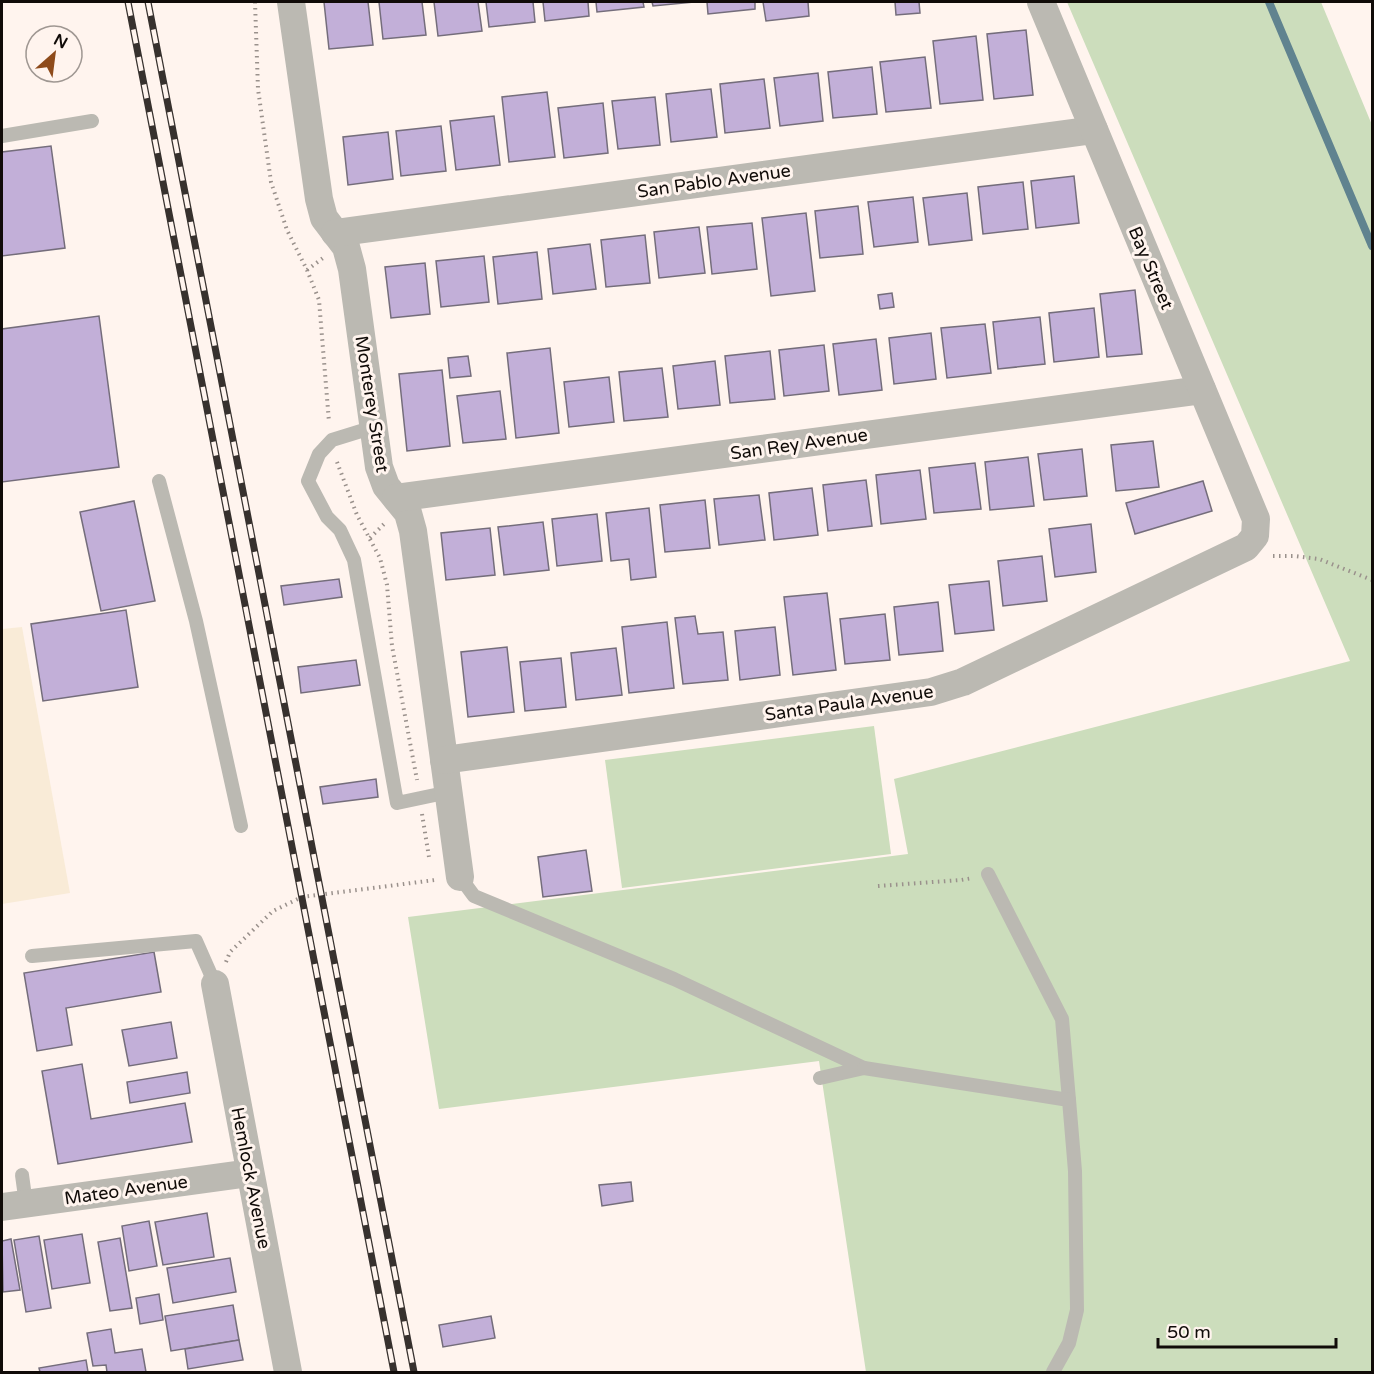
<svg xmlns="http://www.w3.org/2000/svg" width="1374" height="1374" font-family="'Varela Round',sans-serif">
<style>
.commercial{fill:#f9ebd7}
.green{fill:#ccddbc}
.lines{fill:none;stroke-linecap:round;stroke-linejoin:round}
.stream{stroke:#60838f;stroke-width:8}
.building{fill:#c2afd8;stroke:#746d7b;stroke-width:1.5}
.path{stroke:#9a918c;stroke-width:4;stroke-dasharray:1.5 4.5;stroke-linecap:butt}
.service{stroke:#bbb9b2;stroke-width:14}
.minor{stroke:#bbb9b2;stroke-width:28}
.rail-casing{stroke:#37312e;stroke-width:7}
.rail{stroke:#fff4ee;stroke-width:4.5;stroke-dasharray:14;stroke-linecap:butt}
.labels{text-anchor:middle;dominant-baseline:central;stroke-width:6;stroke-linejoin:round;paint-order:stroke}
.street-label{font-size:18px;fill:#100b08;stroke:#fff4ee}
</style>
<rect width="100%" height="100%" fill="#fff4ee"/>
<path class="commercial" d="M22 627 70 893 2 904V629Z"/>
<g class="green">
<path d="M1067 2H1321L1372 125V1372H866L819 1061 439 1109 408 917 908 854 894 779 1350 661Z"/>
<path d="M874 726 891 854 622 888 605 760Z"/>
</g>
<g class="lines">
<path class="stream" d="M1269 2 1372 246"/>
</g>
<g class="building">
<path d="M324 2H368L373 45 329 49Z"/>
<path d="M379 2H422L426 35 383 39Z"/>
<path d="M434 2H478L482 31 438 36Z"/>
<path d="M486 2H533L535 22 489 27Z"/>
<path d="M543 2H588L589 16 545 21Z"/>
<path d="M596 2H643L644 7 597 12Z"/>
<path d="M652 2H694L653 6Z"/>
<path d="M707 2H755V9L708 14Z"/>
<path d="M763 2H808L809 16 766 21Z"/>
<path d="M895 2H919L920 13 896 15Z"/>
<path d="M1026 30 1033 95 994 99 987 34Z"/>
<path d="M976 36 983 100 940 104 933 41Z"/>
<path d="M925 57 931 108 886 112 880 62Z"/>
<path d="M872 67 877 114 833 118 828 72Z"/>
<path d="M818 73 823 121 780 126 774 78Z"/>
<path d="M764 79 770 128 725 133 720 84Z"/>
<path d="M711 89 717 137 671 142 666 94Z"/>
<path d="M547 92 555 157 509 162 502 97Z"/>
<path d="M655 97 660 145 618 149 612 101Z"/>
<path d="M603 103 608 153 564 158 558 108Z"/>
<path d="M494 116 500 165 456 170 450 121Z"/>
<path d="M441 126 446 171 401 176 396 131Z"/>
<path d="M388 132 393 179 348 185 343 137Z"/>
<path d="M51 146 65 248 2 256V152Z"/>
<path d="M1074 176 1079 223 1036 228 1031 181Z"/>
<path d="M1023 182 1028 229 983 234 978 187Z"/>
<path d="M967 193 972 240 929 245 923 198Z"/>
<path d="M913 197 918 242 874 247 868 202Z"/>
<path d="M858 206 863 254 820 258 815 211Z"/>
<path d="M806 213 815 291 771 296 762 218Z"/>
<path d="M752 223 757 269 712 274 707 227Z"/>
<path d="M699 227 705 273 659 278 654 232Z"/>
<path d="M645 235 650 283 606 287 601 240Z"/>
<path d="M590 244 596 289 553 294 548 249Z"/>
<path d="M537 252 542 299 498 304 493 257Z"/>
<path d="M484 256 489 302 441 307 436 261Z"/>
<path d="M425 263 430 314 391 318 385 267Z"/>
<path d="M1135 290 1142 354 1107 357 1100 294Z"/>
<path d="M892 293 894 307 880 309 878 295Z"/>
<path d="M1094 308 1099 357 1054 362 1049 313Z"/>
<path d="M99 316 119 467 2 482V329Z"/>
<path d="M1040 317 1045 364 998 369 993 322Z"/>
<path d="M985 324 991 373 947 378 941 328Z"/>
<path d="M931 333 936 379 894 384 889 338Z"/>
<path d="M876 339 882 390 839 395 833 344Z"/>
<path d="M824 345 829 391 784 396 779 350Z"/>
<path d="M550 348 559 433 516 438 507 353Z"/>
<path d="M770 351 775 399 730 403 725 356Z"/>
<path d="M468 356 471 376 450 378 448 358Z"/>
<path d="M715 361 720 405 678 409 673 366Z"/>
<path d="M662 368 668 417 624 421 619 372Z"/>
<path d="M442 370 450 446 407 451 399 374Z"/>
<path d="M609 377 614 422 569 427 564 382Z"/>
<path d="M500 391 506 439 463 443 457 396Z"/>
<path d="M1153 441 1159 487 1116 491 1111 445Z"/>
<path d="M1082 449 1087 496 1044 500 1038 454Z"/>
<path d="M1028 457 1034 506 990 510 985 462Z"/>
<path d="M975 463 981 509 934 513 929 468Z"/>
<path d="M920 470 926 519 881 524 876 475Z"/>
<path d="M866 480 872 526 828 531 823 485Z"/>
<path d="M1203 481 1212 511 1135 534 1126 503Z"/>
<path d="M812 488 818 535 774 540 769 493Z"/>
<path d="M759 495 765 540 719 545 714 499Z"/>
<path d="M705 500 710 548 665 552 660 505Z"/>
<path d="M134 501 155 601 101 611 80 512Z"/>
<path d="M649 508 656 577 631 580 629 559 611 561 606 513Z"/>
<path d="M597 514 602 561 557 566 552 519Z"/>
<path d="M543 522 549 570 504 575 498 527Z"/>
<path d="M1091 524 1096 572 1055 577 1049 529Z"/>
<path d="M490 528 495 575 446 580 441 533Z"/>
<path d="M1042 556 1047 601 1003 606 998 561Z"/>
<path d="M339 579 342 597 284 605 281 586Z"/>
<path d="M989 581 994 630 955 634 949 585Z"/>
<path d="M827 593 836 670 793 675 784 597Z"/>
<path d="M938 602 943 651 899 655 894 607Z"/>
<path d="M126 610 138 687 43 701 31 624Z"/>
<path d="M885 614 890 660 845 664 840 619Z"/>
<path d="M695 616 698 634 723 632 728 680 683 684 675 618Z"/>
<path d="M667 622 674 688 629 693 622 627Z"/>
<path d="M775 627 780 675 740 680 735 631Z"/>
<path d="M507 647 514 712 468 717 461 652Z"/>
<path d="M616 648 622 695 576 700 571 653Z"/>
<path d="M561 658 566 707 525 711 520 662Z"/>
<path d="M356 660 360 685 301 693 298 667Z"/>
<path d="M376 779 378 797 323 804 320 787Z"/>
<path d="M586 850 592 891 543 897 538 857Z"/>
<path d="M154 952 161 992 66 1008 72 1045 37 1051 24 973Z"/>
<path d="M171 1022 177 1058 129 1066 122 1030Z"/>
<path d="M82 1064 91 1119 185 1103 192 1142 58 1164 42 1071Z"/>
<path d="M187 1072 190 1093 130 1103 127 1082Z"/>
<path d="M631 1182 633 1201 602 1206 599 1185Z"/>
<path d="M207 1213 214 1257 163 1265 155 1222Z"/>
<path d="M149 1221 157 1266 129 1271 122 1226Z"/>
<path d="M82 1234 90 1283 52 1289 44 1240Z"/>
<path d="M39 1236 51 1308 26 1312 14 1240Z"/>
<path d="M120 1238 132 1308 110 1311 98 1242Z"/>
<path d="M11 1239 20 1290 3 1292 2 1241Z"/>
<path d="M230 1258 236 1292 173 1303 167 1268Z"/>
<path d="M159 1294 163 1320 140 1324 136 1298Z"/>
<path d="M233 1305 239 1340 171 1351 165 1316Z"/>
<path d="M491 1316 495 1338 443 1347 439 1325Z"/>
<path d="M111 1329 115 1353 142 1349 146 1372H107L106 1365 93 1366 87 1333Z"/>
<path d="M239 1340 243 1360 188 1369 185 1349Z"/>
<path d="M86 1360 88 1372H40L39 1368Z"/>
</g>
<g class="lines">
<g class="path">
<path d="M255 2 258 89 271 182 287 230 307 270 319 300 329 422"/>
<path d="M307 270 323 258"/>
<path d="M337 462 357 515 380 558 387 585 392 646 417 780"/>
<path d="M370 538 384 524"/>
<path d="M1273 556H1295L1319 559 1372 580"/>
<path d="M422 814 429 857"/>
<path d="M878 886 961 880 973 878"/>
<path d="M226 962 230 952 273 911 302 897 435 880"/>
</g>
<g class="service">
<path d="M2 136 92 121"/>
<path d="M374 427 332 440 319 454 308 481 327 517 340 530 354 560 397 803 449 792"/>
<path d="M159 481 196 621 241 826"/>
<path d="M988 874 1062 1019 1069 1100"/>
<path d="M460 877 474 896 674 979 864 1068 820 1078"/>
<path d="M32 956 196 941 215 984"/>
<path d="M864 1068 1069 1100 1075 1171 1077 1310 1069 1343 1053 1372"/>
<path d="M22 1175 26 1204"/>
</g>
<g class="minor">
<path d="M291 2 319 199 324 218 346 247 352 269 379 467 386 486 408 513 413 531 460 877"/>
<path d="M335 233 1094 130"/>
<path d="M396 498 1202 390"/>
<path d="M444 760 931 692 963 682 1246 547 1255 536 1256 519 1041 2"/>
<path d="M215 984 288 1372"/>
<path d="M2 1207 250 1173"/>
</g>
<defs>
<g id="rail">
<path d="M128 2 394 1372"/>
<path d="M148 2 414 1372"/>
</g>
</defs>
<use href="#rail" class="rail-casing"/>
<use href="#rail" class="rail"/>
</g>
<g class="labels">
<g class="street-label">
<text transform="translate(714 181) rotate(-8)">San Pablo Avenue</text>
<text transform="translate(1151 268) rotate(67)">Bay Street</text>
<text transform="translate(372 404) rotate(81)">Monterey Street</text>
<text transform="translate(799 444) rotate(-8)">San Rey Avenue</text>
<text transform="translate(849 703) rotate(-8)">Santa Paula Avenue</text>
<text transform="translate(251 1178) rotate(79)">Hemlock Avenue</text>
<text transform="translate(126 1190) rotate(-8)">Mateo Avenue</text>
</g>
</g>
<rect width="1374" height="1374" fill="none" stroke="#100b08" stroke-width="6"/>
<g transform="translate(54 54) rotate(28)"><circle r="28" fill="#fff4ee" stroke="#9f9792" stroke-width="1.5"/>
<path d="M0-4.5L10 22L0 15L-10 22Z" fill="#8e4b1b"/>
<text y="-9" font-size="16" font-weight="bold" text-anchor="middle" fill="#100b08">N</text>
</g>
<path d="M1158 1338v9h178v-9" fill="none" stroke="#100b08" stroke-width="3"/>
<text x="1167" y="1338" font-size="18" fill="#100b08" stroke="#fff4ee" stroke-width="4.5" paint-order="stroke">50 m</text>
</svg>
